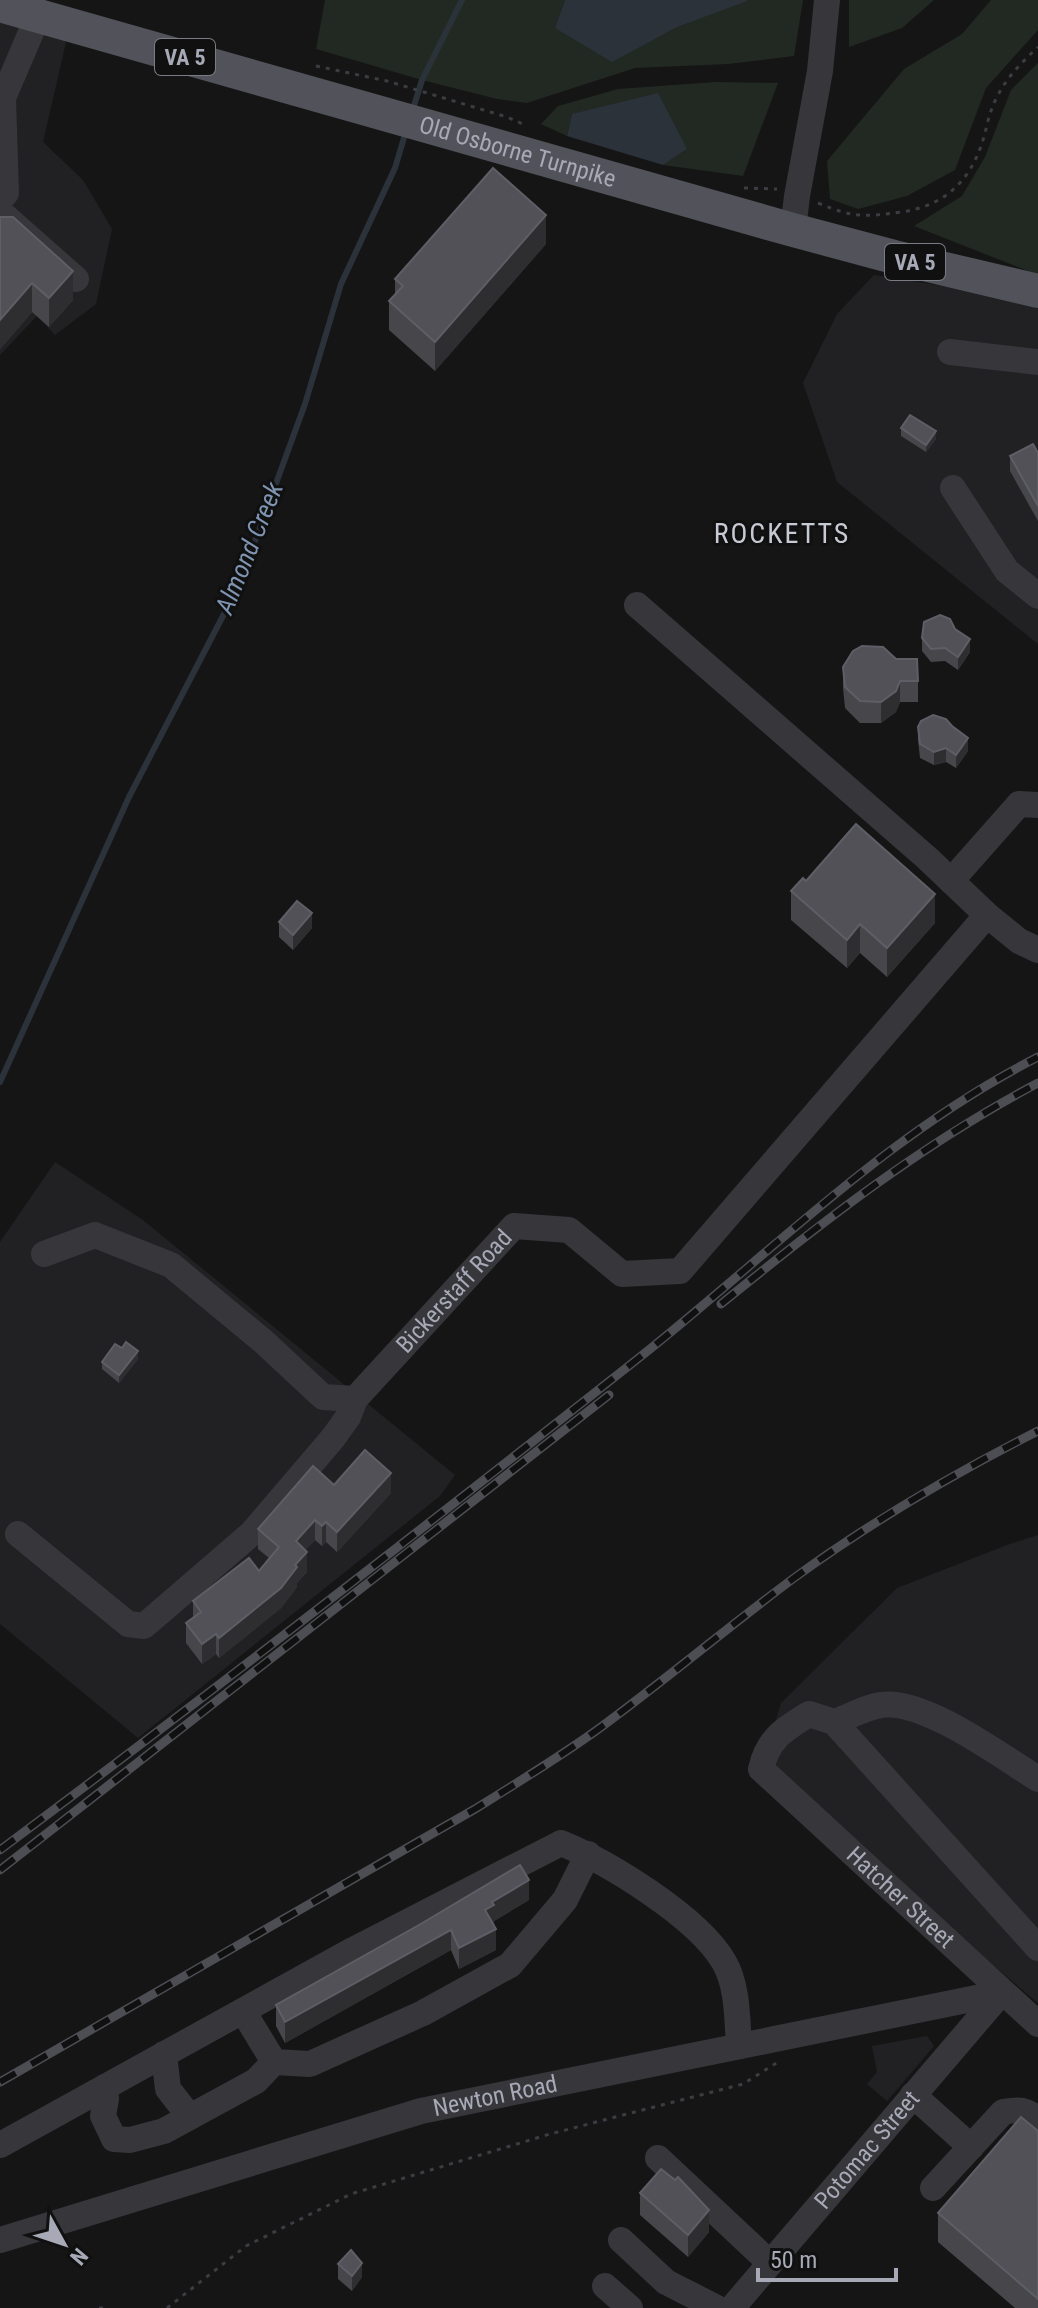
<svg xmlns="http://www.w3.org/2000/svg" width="1038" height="2308" font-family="'Roboto Condensed',sans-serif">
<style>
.built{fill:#212123}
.green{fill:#212922}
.water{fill:#2b323a}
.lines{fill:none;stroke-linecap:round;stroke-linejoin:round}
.stream{stroke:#2b323a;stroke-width:6}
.path{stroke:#3c3d42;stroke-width:3;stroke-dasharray:4 6;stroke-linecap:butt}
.minor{stroke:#36363b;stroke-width:26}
.major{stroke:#52535a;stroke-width:34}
.rail-casing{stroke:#4d4e54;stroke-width:9}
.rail{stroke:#101011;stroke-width:6;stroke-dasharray:18;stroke-linecap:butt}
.wall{fill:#46464b}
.shaded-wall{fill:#2e2e31}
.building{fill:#515157;stroke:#5e5f66;stroke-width:2}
.labels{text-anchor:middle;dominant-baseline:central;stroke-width:6;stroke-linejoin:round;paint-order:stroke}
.shield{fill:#101011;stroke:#7a7c84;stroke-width:2}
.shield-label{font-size:22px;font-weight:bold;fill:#a7aab6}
.street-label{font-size:24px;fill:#a7aab6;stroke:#101011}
.water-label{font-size:26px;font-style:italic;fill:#7e94b1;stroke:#101011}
.quarter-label{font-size:28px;letter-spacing:2px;fill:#c7c9d3;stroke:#101011}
</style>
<rect width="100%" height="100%" fill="#151516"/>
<g class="built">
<path d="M0 5 70 25 43 142 83 180 112 229 96 304 55 335 37 316 0 355Z"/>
<path d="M874 275 1038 301V644L837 482 803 383 837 314Z"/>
<path d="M55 1162 143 1220 455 1475 440 1496 138 1738 0 1624V1242Z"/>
<path d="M1038 1535V2003L761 1769 781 1703 897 1588 1007 1545Z"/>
<path d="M927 2036 934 2046 887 2101 867 2084 877 2072 872 2046Z"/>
</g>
<g class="green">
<path d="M325 0H565L555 28H675L747 0H803L794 56 728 64 635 68 527 103 497 99 422 80 316 49Z"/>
<path d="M849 0H934L902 28 849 47Z"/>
<path d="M991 0H1038V30L986 88 955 170 907 196 858 209 830 199 827 161 904 69 962 34Z"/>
<path d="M1038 63V275L914 226 962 196 985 157 1011 90Z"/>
<path d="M715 82 778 83 743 176 663 165 687 149 572 114 567 136 541 124 558 106 618 89Z"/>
</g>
<g class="water">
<path d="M565 0H747V1L675 28 612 62 555 28Z"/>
<path d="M658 93 687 149 663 165 567 136 572 114Z"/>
</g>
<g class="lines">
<g class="stream">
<path d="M412 112 422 80 462 0"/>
<path d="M0 1082 129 797 239 585 305 404 341 284 395 168 406 131"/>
</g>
<g class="path">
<path d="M316 66 387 81 507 117 527 126"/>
<path d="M744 188 777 189"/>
<path d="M818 203C854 218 863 217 901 212 944 206 970 182 983 140 987 127 989 112 996 99 1006 78 1021 63 1038 47"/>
<path d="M99 2308H105"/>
<path d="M167 2308 246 2246 351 2194 550 2134 743 2084 778 2062"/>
</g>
<g class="minor">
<path d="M0 199 6 193 3 98 38 16"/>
<path d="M0 212 76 279"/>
<path d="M793 230 797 196 820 71 827 0"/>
<path d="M950 352 1038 362"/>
<path d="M953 488 1007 571 1038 596"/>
<path d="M637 605 927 858 987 915 1019 941 1038 950"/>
<path d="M951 881 1019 804 1038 805"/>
<path id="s1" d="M44 1254 95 1235 171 1265 264 1342 323 1397 355 1399 514 1226 569 1230 622 1274 680 1271 987 915"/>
<path d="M18 1534 128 1624 144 1626 252 1533 333 1438 348 1417 355 1399"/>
<path d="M834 1722C849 1717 866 1707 881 1705 923 1698 1001 1756 1038 1779"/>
<path id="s2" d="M1038 1948 834 1722 809 1714C783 1730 768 1739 761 1769L1038 2024"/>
<path d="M243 2011 274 2062 310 2064 423 2013 510 1965 565 1900 588 1854"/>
<path d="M164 2054 168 2089 190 2117"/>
<path d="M105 2087 106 2099 103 2116 114 2139 130 2140 164 2131 256 2081 274 2062"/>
<path d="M913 2095 971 2147"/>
<path d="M0 2145 353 1950 561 1843C608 1862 698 1917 724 1962 738 1986 737 2019 739 2046"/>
<path d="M658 2158 770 2263"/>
<path d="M933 2188 1003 2112C1019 2109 1026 2109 1038 2120"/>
<path id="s3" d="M0 2240 421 2111 1001 1993"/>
<path d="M621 2240 666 2282 717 2308"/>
<path d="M605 2286 630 2308"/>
<path id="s4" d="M732 2308 1001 1993"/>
</g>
<path class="major" id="s5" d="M0 5 793 230 894 257 1038 291"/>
<defs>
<g id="rail">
<path d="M721 1304C822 1222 922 1144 1038 1083"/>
<path d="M0 1850C216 1689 429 1524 640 1357 770 1254 888 1133 1038 1057"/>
<path d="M0 1870 609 1395"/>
<path d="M0 2082 475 1809C517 1783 558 1758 597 1730 664 1681 728 1627 794 1578 871 1522 953 1474 1038 1431"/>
</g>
</defs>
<use href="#rail" class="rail-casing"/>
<use href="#rail" class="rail"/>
</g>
<g class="wall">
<path d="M0 217 73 300 49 327 32 312 0 349Z"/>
<path d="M546 244 435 371 389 330V301L395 294V279Z"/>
<path d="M901 428 936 439 926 452 901 436Z"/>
<path d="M1038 453V521L1010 471V456Z"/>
<path d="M922 638 970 652 958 670 945 661 931 662 922 651Z"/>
<path d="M843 667 918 681V702H900L896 712 881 723H860L845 708 843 688Z"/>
<path d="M918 727 968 751 956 768 946 762 934 765 920 758 918 740Z"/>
<path d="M806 881 935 923 887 977 860 953 847 968 791 920V891Z"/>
<path d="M279 922 312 928 293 950 279 937Z"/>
<path d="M138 1359 119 1383 102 1369V1362Z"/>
<path d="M334 1485 391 1493 337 1552 326 1542 322 1546 315 1540 305 1550 307 1572 297 1583V1587L281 1608 219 1658 216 1654 202 1664 186 1643V1623L193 1618V1601L259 1571 269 1558 258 1549V1529Z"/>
<path d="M529 1900 494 1921 496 1950 459 1969 451 1950 285 2043 276 2026V2005L419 1925Z"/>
<path d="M1038 2131V2308H1015L938 2242V2213Z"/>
<path d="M640 2193 709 2232 688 2257 640 2215Z"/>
<path d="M338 2264 362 2277 352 2291 338 2279Z"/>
</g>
<g class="shaded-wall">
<path d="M546 215V244L435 371V342Z"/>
<path d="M73 271V300L49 327V298Z"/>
<path d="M32 283V312L0 349V320Z"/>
<path d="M936 431V439L926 452V445Z"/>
<path d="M970 639V652L958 670V657Z"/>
<path d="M900 681V702L896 712 881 723V702Z"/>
<path d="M968 738V751L956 768V755Z"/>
<path d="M946 748V762L934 765V752Z"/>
<path d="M935 894V923L887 977V948Z"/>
<path d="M312 913V928L293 950V935Z"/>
<path d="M860 924V953L847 968V940Z"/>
<path d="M138 1351V1359L119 1383V1375Z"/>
<path d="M391 1473V1493L337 1552V1532Z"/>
<path d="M315 1520V1540L296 1561V1541Z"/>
<path d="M326 1522V1542L322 1546V1526Z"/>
<path d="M307 1552V1572L297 1583V1587L281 1608 219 1658V1638Z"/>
<path d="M216 1634V1654L202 1664V1644Z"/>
<path d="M529 1880V1900L494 1921V1925L485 1910 492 1902Z"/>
<path d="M496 1929V1950L459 1969V1948Z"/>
<path d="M451 1930V1950L285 2043V2022Z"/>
<path d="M709 2210V2232L688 2257V2235Z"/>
<path d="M362 2263V2277L352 2291V2276Z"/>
</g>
<g class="building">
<path d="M493 168 546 215 435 342 389 301 403 286 395 279Z"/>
<path d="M0 217H13L73 271 49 298 32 283 0 320Z"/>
<path d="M910 415 936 431 926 445 901 428Z"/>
<path d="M1033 444 1038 453V506L1010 456Z"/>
<path d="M940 615 950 619 955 629 970 639 958 657 945 648 931 649 922 638 924 622Z"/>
<path d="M862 646 883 647 896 659H917L918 681H900L896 691 881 702 860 701 845 687 843 667 853 651Z"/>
<path d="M933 715 946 719 952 726 968 738 956 755 946 748 934 752 920 744 918 727 921 721Z"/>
<path d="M856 824 935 894 887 948 860 924 847 940 791 891 803 878 806 881Z"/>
<path d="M297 901 312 913 293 935 279 922Z"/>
<path d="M126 1342 138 1351 119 1375 102 1362 115 1344 122 1348Z"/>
<path d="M365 1450 391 1473 337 1532 326 1522 322 1526 315 1520 296 1541 307 1552 295 1565 297 1567 281 1588 219 1638 216 1634 202 1644 186 1623 201 1612 193 1601 249 1558 259 1571 279 1547 258 1529 313 1466 334 1485Z"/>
<path d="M520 1865 529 1880 492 1902 494 1905 485 1910 496 1929 459 1948 451 1930 285 2022 276 2005 419 1925Z"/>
<path d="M1021 2117 1038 2131V2299L938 2213Z"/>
<path d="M661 2169 675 2180 678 2177 709 2210 688 2235 640 2193Z"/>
<path d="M351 2250 362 2263 352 2276 338 2264Z"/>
</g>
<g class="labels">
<g class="shield">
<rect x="155" y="39" width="60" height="36" rx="6"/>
<rect x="885" y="244" width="60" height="36" rx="6"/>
</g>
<g class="shield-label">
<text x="185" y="57">VA 5</text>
<text x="915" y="262">VA 5</text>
</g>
<g class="street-label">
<text stroke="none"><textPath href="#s5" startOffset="538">Old Osborne Turnpike</textPath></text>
<text stroke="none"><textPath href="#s1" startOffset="516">Bickerstaff Road</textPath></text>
<text stroke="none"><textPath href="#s2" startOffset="596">Hatcher Street</textPath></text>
<text stroke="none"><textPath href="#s3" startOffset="516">Newton Road</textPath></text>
<text stroke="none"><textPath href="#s4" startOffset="208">Potomac Street</textPath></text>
</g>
<g class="water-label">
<text transform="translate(249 548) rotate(-68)">Almond Creek</text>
</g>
<g class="quarter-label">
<text x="782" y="533">ROCKETTS</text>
</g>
</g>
<g transform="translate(64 2244) rotate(130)" stroke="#101011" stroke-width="6" paint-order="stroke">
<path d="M0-6L14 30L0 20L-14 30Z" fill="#a7aab6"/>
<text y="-12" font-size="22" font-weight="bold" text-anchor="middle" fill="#a7aab6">N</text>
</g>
<path d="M758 2268v12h138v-12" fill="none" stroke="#a7aab6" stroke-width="4"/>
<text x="770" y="2268" font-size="24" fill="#a7aab6" stroke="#101011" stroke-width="6" paint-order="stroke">50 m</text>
</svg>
